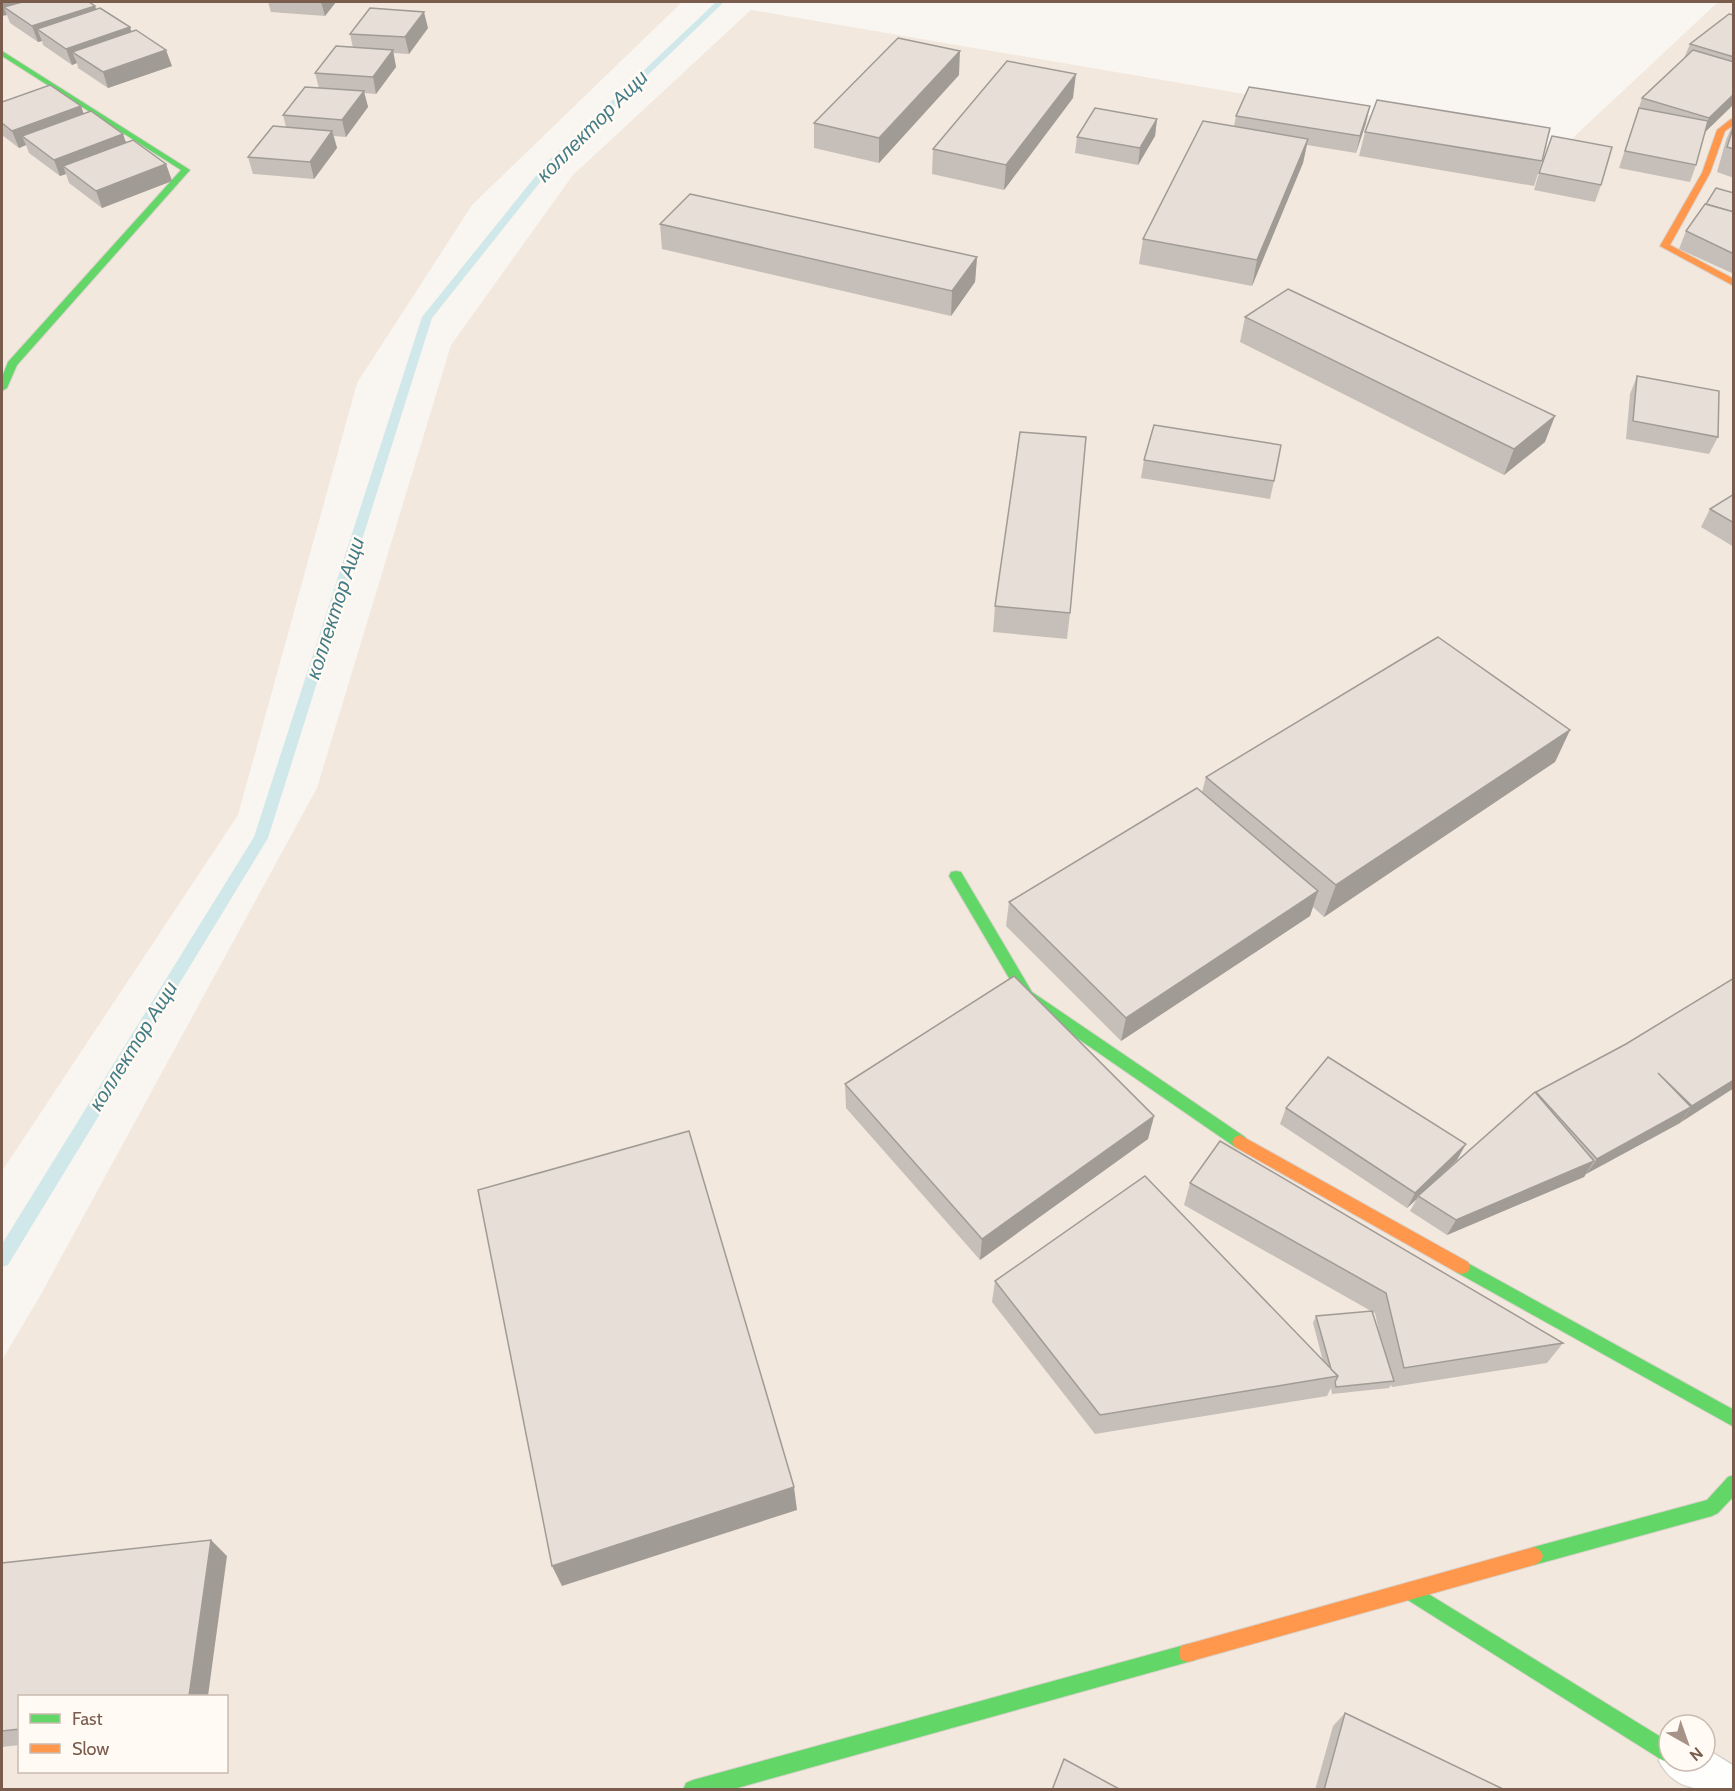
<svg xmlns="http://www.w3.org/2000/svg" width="1735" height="1791" font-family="Cabin,sans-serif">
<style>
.residential{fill:#f2e8de;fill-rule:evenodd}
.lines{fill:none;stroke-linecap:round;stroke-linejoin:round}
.stream{fill:#d0e8ea;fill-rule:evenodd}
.street-casing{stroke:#d7d1cb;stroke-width:3}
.fast-casing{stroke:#d9d2cb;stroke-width:2}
.slow-casing{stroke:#d9d2cb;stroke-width:2}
.street{fill:#fefefd;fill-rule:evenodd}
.fast{fill:#63d668;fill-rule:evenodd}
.slow{fill:#ff974d;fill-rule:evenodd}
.wall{fill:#c6bfb9;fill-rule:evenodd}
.shaded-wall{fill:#a19b96}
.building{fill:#e6ded7;stroke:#a19b96;stroke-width:1.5}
.labels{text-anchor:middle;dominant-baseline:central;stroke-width:5;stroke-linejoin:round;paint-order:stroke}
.water-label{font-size:20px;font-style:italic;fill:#437c86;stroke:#fffaf3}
</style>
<rect width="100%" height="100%" fill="#f9f5f0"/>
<g class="residential">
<path d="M2 2H682L472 205 357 383 238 815 2 1171Z"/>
<path d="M1718 2H1733V1789L2 1790V1360L40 1296 317 788 451 345 573 175 751 10 1562 148ZM20 1696H226V1772H20ZM1669 1725H1705V1761H1669Z"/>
</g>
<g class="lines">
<path class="stream" d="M716 2H724L553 166 432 318 268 838 8 1265 2 1267V1244L254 837 422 317 547 162Z"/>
<defs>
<path id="street" d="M1669 1743V1761H1705V1748L1734 1766V1790C1699 1790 1675 1791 1659 1761L1666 1744Z"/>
<g id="fast">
<path d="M2 51 190 170 17 365 7 388 2 391V377L8 362 181 170 2 56Z"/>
<path d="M956 871 961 872 1032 992 1245 1137 1248 1142 1245 1147 1240 1149 1235 1147 1022 1000 949 876 951 872Z"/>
<path d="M1462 1260 1734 1410V1427L1456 1272 1454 1267 1456 1262Z"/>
<path d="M1734 1475V1496L1718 1513 1712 1516 1534 1565 1528 1562 1525 1556 1528 1550 1534 1547 1707 1500 1728 1477Z"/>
<path d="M1409 1582 1669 1742V1761H1673L1669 1763 1662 1760 1403 1597 1400 1591 1403 1585Z"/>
<path d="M1188 1644 1195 1646 1197 1653 1195 1660 1188 1662 730 1790H683L686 1783 693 1780Z"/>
</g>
<g id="slow">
<path d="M1731 119H1734V125L1725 131 1710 173 1670 245 1734 279V286L1660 246 1702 173 1717 130Z"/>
<path d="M1240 1135 1468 1262 1470 1267 1468 1272 1462 1274 1456 1272 1235 1147 1232 1142 1235 1137Z"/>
<path d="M1534 1547 1540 1550 1543 1556 1540 1562 1534 1565 1188 1662 1181 1660 1179 1653 1181 1646 1188 1644Z"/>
</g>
</defs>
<use href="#street" class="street-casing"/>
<use href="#fast" class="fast-casing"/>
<use href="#slow" class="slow-casing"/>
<use href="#street" class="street"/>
<use href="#fast" class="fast"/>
<use href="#slow" class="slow"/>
</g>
<g class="wall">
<path d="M2 2 96 9 130 27 131 32 172 66 108 88 78 68 77 63 72 65 43 45 42 41 38 42 10 23Z"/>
<path d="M268 2H336L325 16 271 12Z"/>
<path d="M1734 15V104L1705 132 1696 165 1690 182 1619 168 1642 98 1684 58 1690 44Z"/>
<path d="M428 28 409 54 393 53 396 67 376 94 364 93 368 107 346 137 334 136 337 148 314 179 253 174 248 157 286 127 283 115 319 88 315 73 353 48 350 34Z"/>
<path d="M959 75 879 163 814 148V123Z"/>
<path d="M1073 98 1004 190 932 174 933 149Z"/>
<path d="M2 102 84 114 127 142 166 164 172 181 102 208 69 183 66 174 60 176 29 153 26 145 19 148 2 135Z"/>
<path d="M1236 116 1366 123 1356 153 1307 145 1303 163 1252 286 1139 264 1143 239 1234 126Z"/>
<path d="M1157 119 1155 136 1138 165 1075 153 1077 137Z"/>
<path d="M1734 122V178L1717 172 1726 140Z"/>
<path d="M1365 132 1542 161 1534 186 1359 156Z"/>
<path d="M1539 173 1601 185 1595 202 1534 190Z"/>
<path d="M1734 193V274L1679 249 1686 231 1706 204Z"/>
<path d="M660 224 977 257 975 282 951 316 662 249Z"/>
<path d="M1245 317 1545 442 1504 475 1240 342Z"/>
<path d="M1637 376 1718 437 1709 454 1626 439 1630 394Z"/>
<path d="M1144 460 1274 481 1270 499 1141 478Z"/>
<path d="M1734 494V547L1701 527 1710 509Z"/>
<path d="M995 606 1070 613 1067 639 993 632Z"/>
<path d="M1570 730 1555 762 1324 917 1313 907 1310 916 1121 1041 1006 926 1009 902 1202 792 1206 777Z"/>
<path d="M1734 978V1088L1680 1123 1586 1174 1584 1177 1447 1235 1410 1211 1417 1199 1407 1208 1280 1124 1286 1108 1457 1160 1438 1178 1536 1092 1626 1044Z"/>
<path d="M845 1084 1154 1116 1148 1139 980 1260 846 1108Z"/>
<path d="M1190 1183 1563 1343 1547 1363 1392 1387 1391 1385 1389 1388 1332 1394 1331 1388 1327 1396 1095 1434 992 1302 995 1281 1323 1361 1313 1323 1316 1316 1371 1311 1184 1205ZM1372 1312 1375 1313 1381 1341Z"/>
<path d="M227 1556 20 1696V1745L2 1747V1563Z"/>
<path d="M1345 1713 1505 1790H1315L1333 1726Z"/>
</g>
<g class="shaded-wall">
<path d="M2 2H41L4 7 7 15 2 16Z"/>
<path d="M321 2H336L325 16Z"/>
<path d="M95 6 101 22 37 29 42 41 38 42 32 26Z"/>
<path d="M424 12 428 28 409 54 405 37Z"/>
<path d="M130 27 135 43 72 52 77 63 72 65 66 49Z"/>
<path d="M166 50 172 66 108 88 103 72Z"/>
<path d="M393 50 396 67 376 94 373 77Z"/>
<path d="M960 51 959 75 879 163V138Z"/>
<path d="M1076 74 1073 98 1004 190 1006 165Z"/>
<path d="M364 91 368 107 346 137 342 120Z"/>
<path d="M1734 94V104L1702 135 1709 118Z"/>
<path d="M81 106 87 123 22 136 26 145 19 148 12 131Z"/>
<path d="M1370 106 1366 123 1356 153 1360 136Z"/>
<path d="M1157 119 1155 136 1138 165 1140 148Z"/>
<path d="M332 131 337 148 314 179 310 162Z"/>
<path d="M123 134 129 151 63 166 66 174 60 176 54 160Z"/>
<path d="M1308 139 1303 163 1252 286 1257 260Z"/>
<path d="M166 164 172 181 102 208 96 191Z"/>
<path d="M977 257 975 282 951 316 952 291Z"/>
<path d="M1555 416 1545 442 1504 475 1514 449Z"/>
<path d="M1570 730 1555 762 1324 917 1336 885Z"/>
<path d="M1318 891 1310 916 1121 1041 1126 1018Z"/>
<path d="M1734 1080V1088L1681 1122 1692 1106Z"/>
<path d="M1691 1107 1680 1123 1586 1174 1597 1159Z"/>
<path d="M1154 1116 1148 1139 980 1260 982 1239Z"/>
<path d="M1466 1144 1457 1160 1419 1196H1418L1417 1199 1407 1208 1415 1193Z"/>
<path d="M1594 1161 1584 1177 1447 1235 1456 1220Z"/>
<path d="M794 1487 797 1510 562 1586 552 1566Z"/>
<path d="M211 1540 227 1556 208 1696H189Z"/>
</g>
<g class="building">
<path d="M22 2H89L95 6 32 26 4 7Z"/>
<path d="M100 8 130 27 66 49 37 29Z"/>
<path d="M370 8 424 12 405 37 350 34Z"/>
<path d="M1729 14 1734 15V57L1690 44Z"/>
<path d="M136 30 166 50 103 72 72 52Z"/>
<path d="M898 38 960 51 879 138 814 123Z"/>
<path d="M336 46 393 50 373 77 315 73Z"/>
<path d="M1693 50 1734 62V94L1709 118 1642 98Z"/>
<path d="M1007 61 1076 74 1006 165 933 149Z"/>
<path d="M50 85 81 106 12 131 2 123V102Z"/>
<path d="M305 87 364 91 342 120 283 115Z"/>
<path d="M1249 87 1370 106 1360 136 1236 116Z"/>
<path d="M1377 100 1550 128 1542 161 1365 132Z"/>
<path d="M1095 108 1157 119 1140 148 1077 137Z"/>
<path d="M1639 108 1708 121 1696 165 1625 151Z"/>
<path d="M91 111 123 134 54 160 22 136Z"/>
<path d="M1203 121 1308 139 1257 260 1143 239Z"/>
<path d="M1734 125V149L1727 147Z"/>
<path d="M273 126 332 131 310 162 248 157Z"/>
<path d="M1552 136 1612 147 1601 185 1539 173Z"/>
<path d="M133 140 166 164 96 191 63 166Z"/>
<path d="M1716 188 1734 193V212L1706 204Z"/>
<path d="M690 194 977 257 952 291 660 224Z"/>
<path d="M1705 204 1734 212V254L1686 231Z"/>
<path d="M1288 289 1555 416 1514 449 1245 317Z"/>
<path d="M1637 376 1719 391 1718 437 1633 421Z"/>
<path d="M1154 425 1281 445 1274 481 1144 460Z"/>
<path d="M1020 432 1086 437 1070 613 995 606Z"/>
<path d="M1734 494V523L1710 509Z"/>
<path d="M1438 637 1570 730 1336 885 1206 777Z"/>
<path d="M1197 788 1318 891 1126 1018 1009 902Z"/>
<path d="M1014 976 1154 1116 982 1239 845 1084Z"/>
<path d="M1734 978V1080L1692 1106 1658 1073 1691 1107 1597 1159 1536 1092 1626 1044Z"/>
<path d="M1328 1057 1466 1144 1415 1193 1286 1108Z"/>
<path d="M1535 1092 1594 1161 1456 1220 1418 1196Z"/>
<path d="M689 1131 794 1487 552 1566 478 1190Z"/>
<path d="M1220 1141 1563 1343 1404 1368 1386 1293 1190 1183Z"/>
<path d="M1145 1176 1338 1376 1100 1415 995 1281Z"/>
<path d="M1372 1311 1394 1381 1336 1387 1335 1382 1338 1376 1331 1369 1316 1316Z"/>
<path d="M211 1540 189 1696H20V1729L2 1731V1563Z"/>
<path d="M1345 1713 1505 1790H1324Z"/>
<path d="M1064 1759 1121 1790H1052Z"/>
</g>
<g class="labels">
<g class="water-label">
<text transform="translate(592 126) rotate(-45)">коллектор Ащи</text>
<text transform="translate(335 608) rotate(-72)">коллектор Ащи</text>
<text transform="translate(133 1046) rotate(-58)">коллектор Ащи</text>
</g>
</g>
<rect width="1735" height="1791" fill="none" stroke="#7a5c4d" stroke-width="6"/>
<rect x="18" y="1695" width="210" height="78" fill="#fffaf3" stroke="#cabbb1" stroke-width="1.5"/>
<rect x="30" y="1714" width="30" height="9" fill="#63d668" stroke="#cabbb1" stroke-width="1.5"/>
<text x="72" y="1725" font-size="18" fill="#7a5c4d">Fast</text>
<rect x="30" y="1744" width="30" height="9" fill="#ff974d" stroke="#cabbb1" stroke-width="1.5"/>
<text x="72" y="1755" font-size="18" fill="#7a5c4d">Slow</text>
<g transform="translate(1687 1743) rotate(140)"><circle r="28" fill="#fffaf3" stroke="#cabbb1" stroke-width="1.5"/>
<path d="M0-4.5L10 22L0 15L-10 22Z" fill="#a69286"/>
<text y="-9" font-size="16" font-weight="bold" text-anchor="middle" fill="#7a5c4d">N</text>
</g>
</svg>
